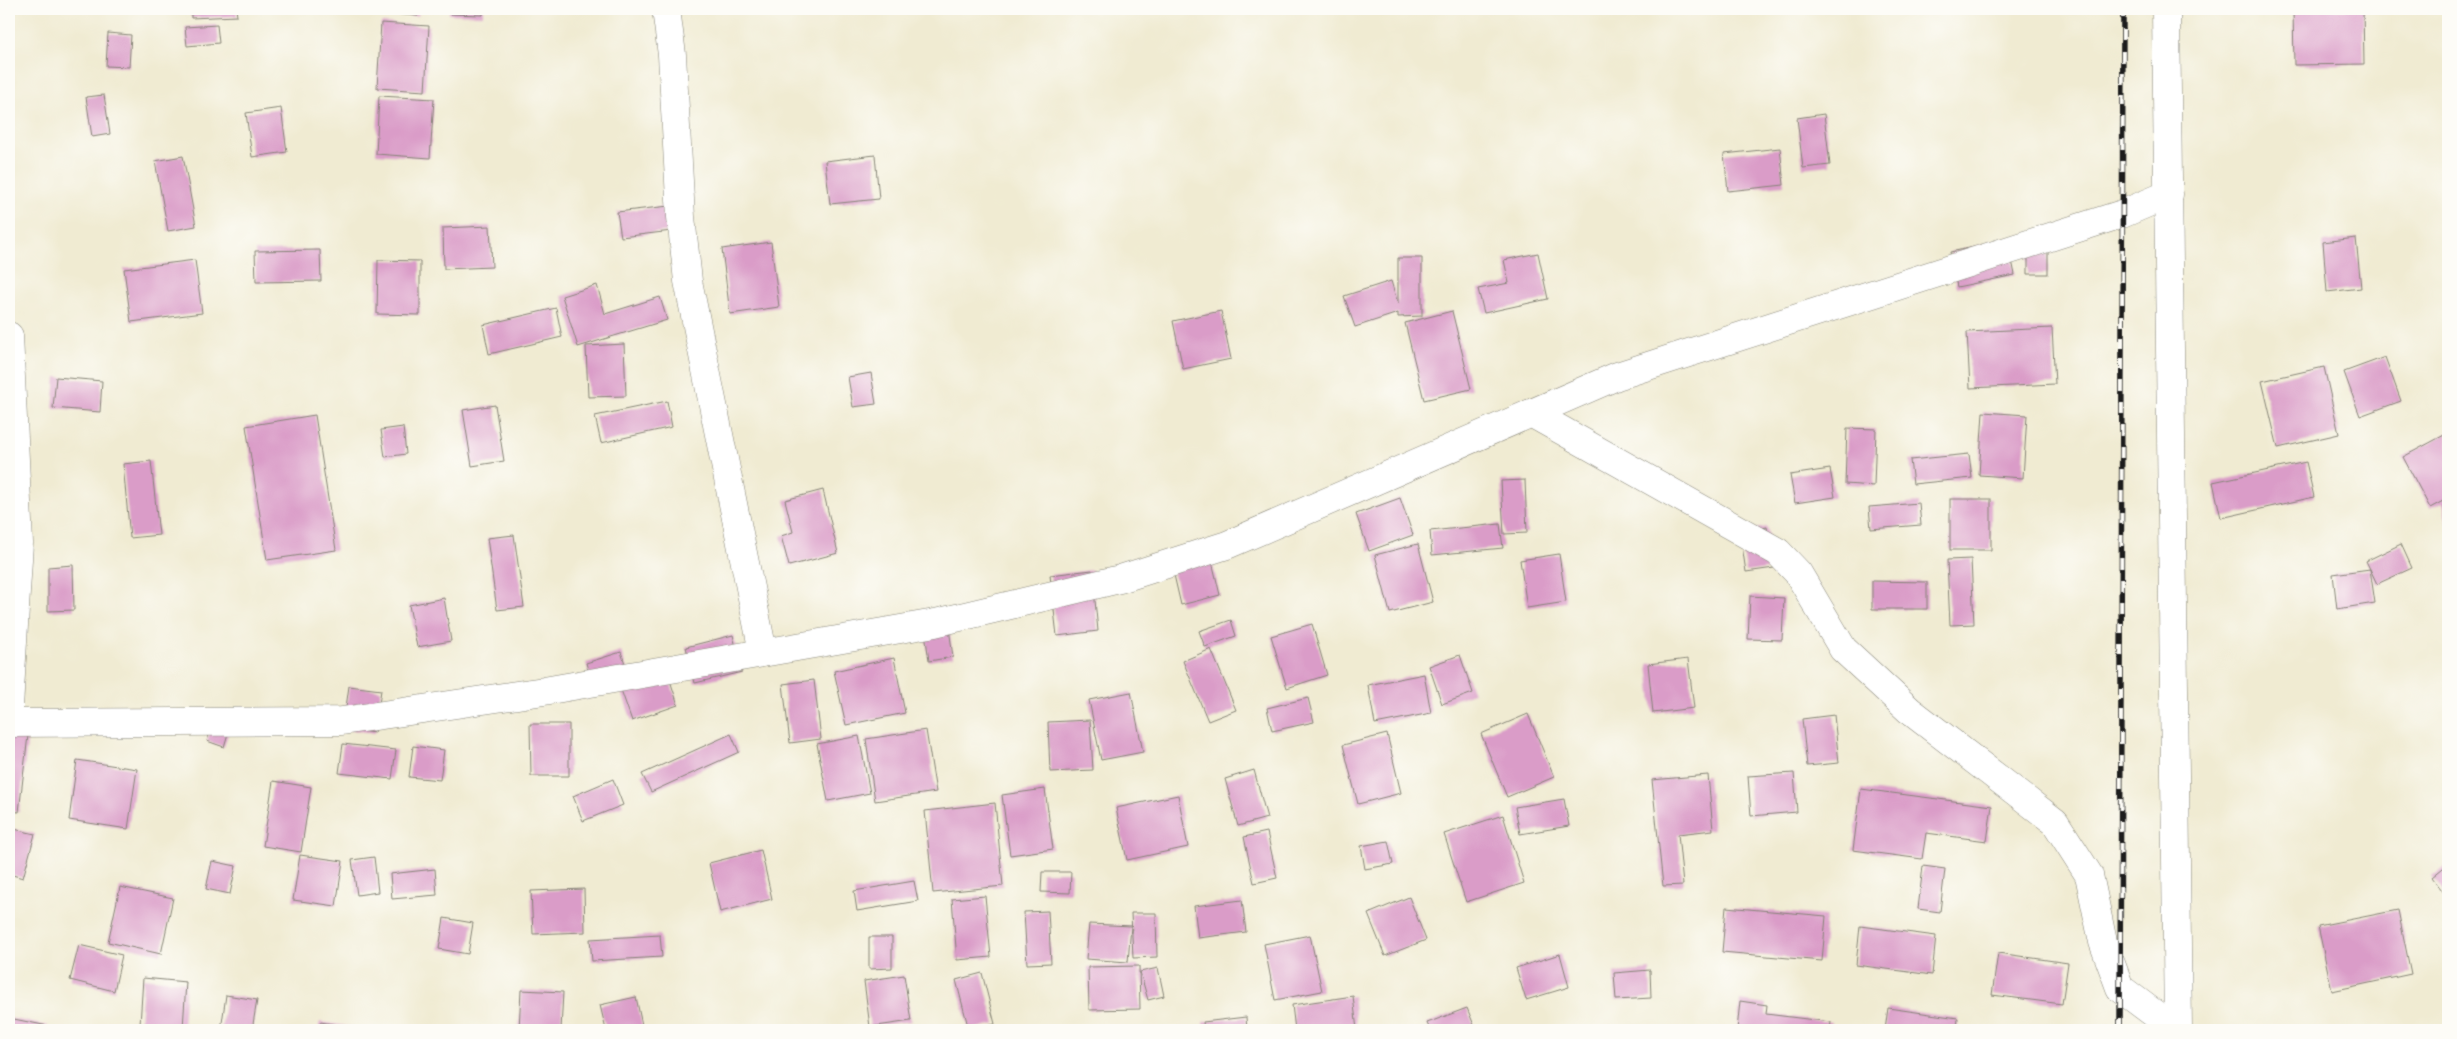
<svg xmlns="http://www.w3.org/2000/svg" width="2457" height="1039" font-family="'EB Garamond',serif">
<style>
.building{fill:#da9cc8}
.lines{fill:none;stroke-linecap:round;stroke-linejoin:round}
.street-casing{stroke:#868477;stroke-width:29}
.street{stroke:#fff;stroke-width:28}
.rail-casing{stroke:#1c1c1c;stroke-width:5.5}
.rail{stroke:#fdfcf7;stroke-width:4;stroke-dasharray:11;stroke-linecap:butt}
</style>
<rect width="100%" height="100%" fill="#fdfcf7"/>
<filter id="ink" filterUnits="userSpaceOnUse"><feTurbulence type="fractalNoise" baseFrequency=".02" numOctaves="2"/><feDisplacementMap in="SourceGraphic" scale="10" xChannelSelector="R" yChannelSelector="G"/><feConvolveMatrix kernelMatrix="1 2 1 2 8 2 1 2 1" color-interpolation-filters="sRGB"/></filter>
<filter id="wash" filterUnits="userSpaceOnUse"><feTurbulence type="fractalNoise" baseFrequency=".0096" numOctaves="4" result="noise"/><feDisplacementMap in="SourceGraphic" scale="20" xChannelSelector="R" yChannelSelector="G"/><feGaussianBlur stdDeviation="1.12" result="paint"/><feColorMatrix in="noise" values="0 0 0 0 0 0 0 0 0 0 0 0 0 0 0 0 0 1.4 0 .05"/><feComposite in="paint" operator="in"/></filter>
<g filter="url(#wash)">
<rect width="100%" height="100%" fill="#f0ebd2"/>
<g id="blocks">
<g class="building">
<path d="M191 9H236L237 16 191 18Z"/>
<path d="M378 9H419L418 16 378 13Z"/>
<path d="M449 9H483V15L449 14Z"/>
<path d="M2293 9H2363L2364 64 2294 65Z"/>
<path d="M381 23 429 26 425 91 377 88Z"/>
<path d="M217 25 219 43 187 46 185 27Z"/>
<path d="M108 33 131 35 129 67 106 66Z"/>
<path d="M104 95 110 134 92 137 86 97Z"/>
<path d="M379 96 434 99 430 158 376 154Z"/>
<path d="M281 108 287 152 252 157 246 113Z"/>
<path d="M1824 114 1830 165 1803 168 1797 118Z"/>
<path d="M1780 148 1784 185 1728 191 1724 154Z"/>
<path d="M875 155 879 199 830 204 825 161Z"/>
<path d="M183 156 196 226 168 231 155 161Z"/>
<path d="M669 206 672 231 621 237 617 212Z"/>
<path d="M490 226 492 267 444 269 443 228Z"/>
<path d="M2356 238 2361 288 2327 292 2323 242Z"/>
<path d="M2008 240 2015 275 1957 287 1950 252Z"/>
<path d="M771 242 779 307 730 314 722 249Z"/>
<rect x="2028" y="242" width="20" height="32"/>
<path d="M320 250 321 281 256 282 255 251Z"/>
<path d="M1538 253 1548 299 1484 313 1478 289 1509 283 1504 260Z"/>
<path d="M1398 258H1422V316L1398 317V313L1355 327 1344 296 1391 281 1398 304Z"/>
<path d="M195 260 202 313 131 322 124 269Z"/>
<path d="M378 260 420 261V315L377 314Z"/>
<path d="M597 285 605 314 660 297 667 320 578 347 562 296Z"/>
<path d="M556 308 562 337 489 354 483 325Z"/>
<path d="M1221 311 1231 359 1183 369 1173 321Z"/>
<path d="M1452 311 1471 389 1424 400 1405 323Z"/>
<path d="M2052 328 2055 384 1970 388 1967 332Z"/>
<path d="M624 344 626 396 588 397 586 346Z"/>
<path d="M2385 357 2401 401 2360 416 2344 372Z"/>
<path d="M2324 367 2339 434 2278 448 2262 381Z"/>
<path d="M871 373 876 404 853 407 848 377Z"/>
<path d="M56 377 102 381 100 412 53 408Z"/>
<path d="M667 401 672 427 601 443 595 416Z"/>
<path d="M495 405 504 461 472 466 463 410Z"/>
<path d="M1983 412 2027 415 2023 478 1979 475Z"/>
<path d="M315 415 336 550 267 560 246 426Z"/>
<path d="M403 427 406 454 385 457 381 430Z"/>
<path d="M1847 428 1876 429 1874 486 1845 484Z"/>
<path d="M2448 433V524H2447L2443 501 2430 508 2403 457Z"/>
<path d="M1969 454 1972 478 1913 484 1910 460Z"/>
<path d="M151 461 159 535 130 538 123 464Z"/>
<path d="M2306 462 2314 497 2221 518 2213 482Z"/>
<path d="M1830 469 1835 497 1795 503 1790 475Z"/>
<path d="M1525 480 1527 533 1504 534 1501 481Z"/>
<path d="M823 490 838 553 789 566 781 536 793 532 785 500Z"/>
<path d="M1400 498 1413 535 1369 551 1356 514Z"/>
<rect x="1950" y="499" width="41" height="51"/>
<path d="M1919 503 1921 525 1871 529 1869 507Z"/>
<path d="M1500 524 1503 548 1432 555 1430 531Z"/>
<path d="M1767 527 1774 568 1746 572 1740 532Z"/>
<path d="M514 535 524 607 497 610 487 538Z"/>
<path d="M1418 544 1433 602 1390 613 1375 555Z"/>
<path d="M2401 544 2412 568 2377 584 2370 569 2375 603 2337 609 2333 574 2370 569 2366 561Z"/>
<path d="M1210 553 1220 595 1181 605 1171 562Z"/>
<path d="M1559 554 1566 602 1527 608 1520 560Z"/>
<path d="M1971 559 1974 624 1950 625 1947 560Z"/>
<path d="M73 565 74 610 48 611V567Z"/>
<path d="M1092 570 1098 631 1057 636 1050 575Z"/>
<path d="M1872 581 1927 582V609H1872Z"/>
<path d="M1750 596 1784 598 1782 640 1748 639Z"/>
<path d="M444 598 451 641 417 647 409 605Z"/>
<path d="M1231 620 1236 636 1205 647 1199 631Z"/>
<path d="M948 621 953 657 929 661 924 625Z"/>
<path d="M1312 624 1327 675 1287 688 1271 636Z"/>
<path d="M733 635 742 672 695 683 686 647Z"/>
<path d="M1211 649 1236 710 1208 721 1183 661Z"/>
<path d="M621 652 629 675 593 687 586 663Z"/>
<path d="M1460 655 1473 693 1442 704 1429 666Z"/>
<path d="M894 658 905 713 846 725 834 671Z"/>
<path d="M1688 659 1694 708 1653 713 1648 664Z"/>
<path d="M666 668 678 705 632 721 619 684Z"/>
<path d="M1424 674 1431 713 1375 724 1368 685Z"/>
<path d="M814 680 821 739 790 743 783 684Z"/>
<path d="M349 686 381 690 375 733 343 729Z"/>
<path d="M1131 692 1143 752 1101 760 1089 700Z"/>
<path d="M1308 698 1314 722 1272 731 1267 708Z"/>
<path d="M1528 714 1554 777 1507 797 1481 734Z"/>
<path d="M215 715 232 720 224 747 207 741Z"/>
<path d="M1834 715 1839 763 1807 766 1802 719Z"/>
<path d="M1090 720 1093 770 1050 772 1048 722Z"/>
<path d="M530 724H569V776H531Z"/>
<path d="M926 730 936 792 875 801 866 739Z"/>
<path d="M9 732 28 735 19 812 9 811Z"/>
<path d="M731 734 739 752 651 792 642 774Z"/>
<path d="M1387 734 1401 793 1358 804 1343 745Z"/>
<path d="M859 736 870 793 828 801 817 744Z"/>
<path d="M343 744 396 750 392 779 339 773Z"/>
<path d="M413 746 444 750 440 780 409 777Z"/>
<path d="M77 760 137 769 128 829 69 820Z"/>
<path d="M1254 770 1267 818 1238 826 1225 779Z"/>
<path d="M1794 773 1797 812 1751 816 1748 776Z"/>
<path d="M1708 775 1713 830 1678 834 1683 885 1663 886 1652 780Z"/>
<path d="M613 779 623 805 583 821 573 796Z"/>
<path d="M273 781 311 787 301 852 263 846Z"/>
<path d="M1045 789 1053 849 1010 855 1002 795Z"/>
<path d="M1861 789 1992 806 1987 841 1926 833 1922 859 1853 850Z"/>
<path d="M1178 795 1188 847 1127 860 1116 808Z"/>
<path d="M1564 799 1569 826 1520 834 1515 807Z"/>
<path d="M995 803 1003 886 933 893 925 811Z"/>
<path d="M1503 815 1524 883 1466 902 1444 834Z"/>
<path d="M14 829 35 834 23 878 9 874V850Z"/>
<path d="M1267 832 1277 878 1254 883 1244 837Z"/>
<path d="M1388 841 1393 864 1365 869 1361 846Z"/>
<path d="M761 850 772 899 720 912 709 863Z"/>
<path d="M300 855 343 861 336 906 293 900Z"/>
<path d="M374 857 378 892 357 895 352 860Z"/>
<path d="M212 861 236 866 230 894 206 889Z"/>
<path d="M2448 864V898L2432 877Z"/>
<path d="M1923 866 1945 869 1940 912 1918 909Z"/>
<path d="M435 869 437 895 392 899 390 874Z"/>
<path d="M1042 872H1071L1070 893 1041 892Z"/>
<path d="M914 881 918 901 857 911 854 891Z"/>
<path d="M120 887 173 898 161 954 108 942Z"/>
<path d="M584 889 585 932 533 934 531 891Z"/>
<path d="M985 896 991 957 957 960 952 899Z"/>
<path d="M1409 897 1426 940 1385 956 1368 914Z"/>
<path d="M1242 900 1246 932 1198 938 1194 906Z"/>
<path d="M1726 907 1826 916 1822 961 1722 952Z"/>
<path d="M2398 910 2411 974 2332 991 2318 926Z"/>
<path d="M1048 911 1051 963 1027 964 1024 912Z"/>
<path d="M1131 913H1156L1157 957 1133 958Z"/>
<path d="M444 918 473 923 468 954 439 949Z"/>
<path d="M1089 924 1131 926 1128 962 1086 959Z"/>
<path d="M1860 926 1936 936 1932 975 1856 965Z"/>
<path d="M660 935 662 957 592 961 590 939Z"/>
<path d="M1310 935 1322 991 1275 1000 1264 944Z"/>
<path d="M869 937H892V968L869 969Z"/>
<path d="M79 945 122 955 114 991 70 980Z"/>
<path d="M1998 953 2068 963 2062 1004 1992 995Z"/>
<path d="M1560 954 1569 987 1526 1000 1516 968Z"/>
<path d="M1139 966 1140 1009 1089 1010 1088 967Z"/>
<path d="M1158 968 1164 996 1148 1000 1140 972Z"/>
<path d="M1650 970 1651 998 1616 1000 1614 973Z"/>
<path d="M982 973 995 1024 969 1030 956 980Z"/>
<path d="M904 975 911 1021 870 1027 864 981Z"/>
<path d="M143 978 186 982 183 1028 140 1025Z"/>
<path d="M521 990 563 992 561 1030H519Z"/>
<path d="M226 995 257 1000 252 1030H221Z"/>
<path d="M1353 996 1357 1030H1295L1292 1005Z"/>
<path d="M636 997 643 1030H606L600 1005Z"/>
<path d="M1740 1001 1767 1005 1766 1014 1831 1022 1830 1030H1737Z"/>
<path d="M1467 1008 1476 1030H1430L1427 1023Z"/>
<path d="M1888 1008 1958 1018 1957 1030H1885Z"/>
<path d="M1246 1017 1247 1030H1204L1203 1022Z"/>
<path d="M9 1018 48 1026 47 1030H9Z"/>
<path d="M320 1022 365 1029 364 1030H318Z"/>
</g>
</g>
</g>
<g filter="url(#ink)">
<use href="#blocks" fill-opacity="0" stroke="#868477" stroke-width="1"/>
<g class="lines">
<defs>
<g id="street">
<path d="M666 9 672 55 681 217 688 281 763 652"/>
<path d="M2166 9 2178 1030"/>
<path d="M9 336 19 543 9 707"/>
<path d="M1531 413 1778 552 1798 573 1843 649 1909 710 2055 822 2089 875 2103 942 2120 988 2176 1030"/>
<path d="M9 723 342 721 544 691 935 623 1120 579 1227 545 1617 376 2122 214 2169 194"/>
</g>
</defs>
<use href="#street" class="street-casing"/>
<use href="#street" class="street"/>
<defs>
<path id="rail" d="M2120 1030 2123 9"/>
</defs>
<use href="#rail" class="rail-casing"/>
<use href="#rail" class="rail"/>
</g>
</g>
<rect width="2457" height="1039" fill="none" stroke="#fdfcf7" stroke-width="30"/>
</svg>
